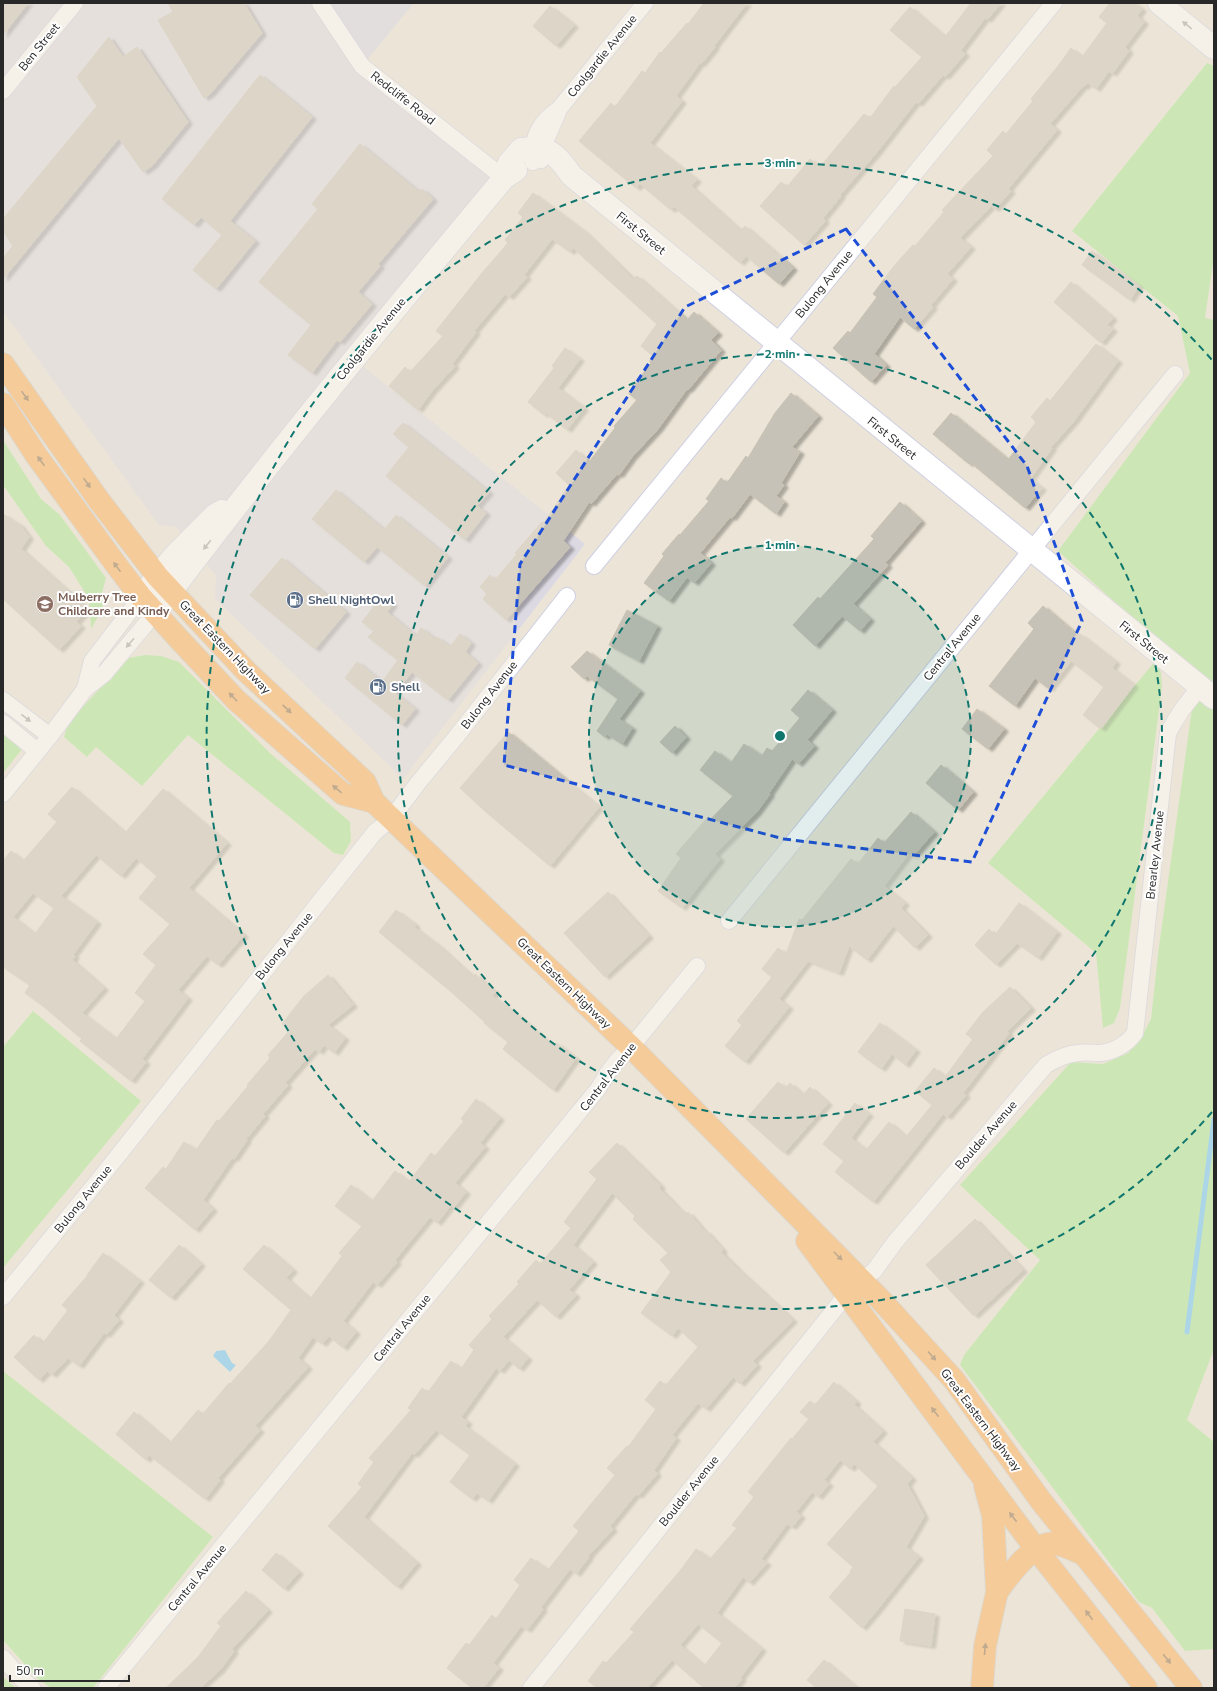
<svg xmlns="http://www.w3.org/2000/svg" width="1217" height="1691" font-family="'Nunito Sans',sans-serif">
<style>
.industrial{fill:#ddd9e3}
.airport{fill:#d3d5e4}
.green{fill:#a5e98d}
.water{fill:#5ec4fa}
.lines{fill:none;stroke-linecap:round;stroke-linejoin:round}
.stream{stroke:#5ec4fa;stroke-width:5}
.building{fill:#c7c2b7;stroke:#c7c1b1;fill-rule:evenodd;filter:url(#shadow)}
.street-casing{stroke:#cdcfe3;stroke-width:18}
.secondary-casing{stroke:#cdcfe3;stroke-width:24}
.highway-casing{stroke:#cbcbcb;stroke-width:24}
.street{stroke:#fff;stroke-width:16}
.secondary{stroke:#fff;stroke-width:22}
.highway{stroke:#ffaa4f;stroke-width:22}
.oneway{fill:#9e9e9e}
.oneway2{fill:#89623a}
.marked{fill:none;stroke:#1d4ed8;stroke-width:3;stroke-dasharray:8 5;stroke-linejoin:round}
.ring{fill:none;stroke:#0f766e;stroke-width:2;stroke-dasharray:7 5}
.labels{text-anchor:middle;dominant-baseline:central;stroke-width:4;stroke-linejoin:round;paint-order:stroke}
.street-label{font-size:12px;fill:#282828;stroke:#fff}
.education-label{font-size:12px;font-weight:bold;fill:#785e54;stroke:#fff;text-anchor:start}
.service-label{font-size:12px;font-weight:bold;fill:#4e5e75;stroke:#fff;text-anchor:start}
.centre{fill:#0f766e;stroke:#fff;stroke-width:2}
.ring-label{font-size:12px;text-anchor:middle;font-weight:bold;fill:#0f766e;stroke:#fff;stroke-width:4;stroke-linejoin:round;paint-order:stroke}
</style>
<defs>
<filter id="shadow"><feDropShadow dx="4.5" dy="2.5" stdDeviation="1" flood-color="#0004"/></filter>
</defs>
<rect width="100%" height="100%" fill="#ece5d7"/>
<path class="industrial" d="M3 3H320L362 66 507 173 354 359 585 544 403 779 215 599 216 576 176 527 159 525 3 312Z"/>
<path class="airport" d="M320 3H414L362 66Z"/>
<g class="green">
<path d="M1207 63 1214 66V256L1205 318 1214 320V1349L1187 1420 1214 1442V1649L1185 1651 1152 1608 1139 1602 960 1365 964 1355 1040 1260 960 1185 1071 1062 1103 1064 1128 1053 1140 1040 1151 1019 1158 954 1197 672 1155 638 1058 551 1190 373 1178 316 1072 231Z"/>
<path d="M3 440 41 499 60 515 106 578 102 593 103 608 91 629 89 599 69 567 46 546 3 485Z"/>
<path d="M145 655 161 656 179 662 270 753 350 822 351 841 343 855 334 853 188 735 142 786 96 747 87 757 64 737 67 728 74 716 129 658Z"/>
<path d="M1156 660 1161 673 1162 687 1120 1008 1114 1023 1103 1028 1096 953 988 863Z"/>
<path d="M3 731 23 748 3 773Z"/>
<path d="M33 1011 141 1101 3 1268V1047Z"/>
<path d="M3 1371 213 1537 93 1688H51L37 1678 3 1640Z"/>
<path d="M3 1677 16 1688H3Z"/>
</g>
<path class="water" d="M225 1350 232 1363 236 1365 230 1372 213 1356 216 1351Z"/>
<g class="lines">
<path class="stream" d="M1187 1332 1214 1119"/>
</g>
<g class="building">
<path d="M3 3H28L3 35Z"/>
<path d="M168 3H244L262 33 210 94 204 98 158 20 173 12Z"/>
<path d="M704 3H747L714 46 715 47 701 64 700 63 676 96 682 101 650 143 697 180 691 186 741 231 745 226 793 268 779 284 746 256 740 263 674 207 671 210 640 184 636 188 579 141 611 103 615 107 642 71 645 73 660 52 661 53 687 23 688 24Z"/>
<path d="M971 3H1001L987 20 985 18 961 50 965 54 945 77 943 75 918 104 916 102 877 152 840 195 841 196 823 218 825 221 804 245 760 206 781 182 787 187 810 159 820 167 864 114 870 118 894 86 895 87 922 57 890 30 910 7 945 37Z"/>
<path d="M1110 3H1134L1142 9 1137 16 1144 22 1125 47 1129 51 1112 74 1109 71 1096 89 1088 83 1084 87 1083 86 1050 124 1057 130 1008 189 1011 191 995 209 991 206 960 238 971 247 947 274 953 279 931 305 933 307 914 329 900 317 874 354 886 365 871 382 833 348 848 331 850 333 877 297 873 294 894 266 913 245 915 246 944 212 942 210 993 156 987 150 1003 131 1006 134 1033 101 1031 99 1058 66 1071 48 1082 57 1107 23 1099 17Z"/>
<path d="M550 6 574 25 556 46 533 26Z"/>
<path d="M109 37 123 57 137 47 188 122 152 166 143 172 119 138 3 279V258L13 246 3 231V219L97 106 77 77Z"/>
<path d="M260 75 312 117 230 221 255 241 216 289 193 270 222 235 201 217 194 225 162 199Z"/>
<path d="M360 144 419 192 422 189 433 199 378 264 380 266 358 292 372 304 340 342 337 340 312 373 288 355 311 325 259 282 318 209 312 204Z"/>
<path d="M533 193 585 232 633 279 637 276 687 320 694 312 718 333 711 340 721 350 688 390 687 389 658 429 632 457 619 475 617 474 591 504 589 502 563 541 570 547 506 620 483 599 487 594 480 587 490 575 495 580 517 554 515 553 542 522 544 523 569 485 556 473 576 450 589 462 615 428 614 426 637 400 628 393 651 363 649 361 653 356 641 346 657 324 573 248 570 252 552 239 524 275 527 277 509 297 505 294 474 331 476 332 452 364 455 366 432 391 418 410 389 386 405 367 410 372 443 336 436 331 482 273 508 243 505 240 523 217 518 213Z"/>
<path d="M1092 251 1139 286 1130 300 1082 265Z"/>
<path d="M1071 282 1113 318 1107 325 1113 329 1101 343 1054 302Z"/>
<path d="M1096 344 1118 361 1074 421 1051 447 1052 448 1030 479 1042 488 1025 508 970 462 969 464 933 434 951 413 1008 460 1036 422 1031 417 1047 398 1050 401Z"/>
<path d="M565 348 580 359 558 388 584 408 567 430 546 413 544 415 528 402 554 368 552 366Z"/>
<path d="M791 393 818 416 792 447 800 452 781 483 784 485 776 496 784 502 776 514 750 494 732 518 730 517 700 553 711 563 694 583 687 577 669 601 644 583 664 556 662 554 679 534 680 535 709 501 706 499 721 478 727 483 746 456 748 458 775 413Z"/>
<path d="M403 423 489 492 477 506 486 513 465 540 386 476 409 447 393 434Z"/>
<path d="M336 490 384 530 396 515 448 557 425 586 377 547 364 562 312 519Z"/>
<path d="M900 502 921 521 885 563 888 565 853 604 870 619 860 631 842 616 815 646 793 625 818 597 820 599 874 539 871 536Z"/>
<path d="M3 514 20 525 29 537 21 549 88 609 76 622 81 626 59 650 3 599Z"/>
<path d="M282 558 346 612 315 649 250 595Z"/>
<path d="M382 596 393 604 387 612 416 636 421 628 435 639 437 637 450 647 460 634 471 643 465 652 478 663 448 700 412 672 395 693 415 709 402 725 345 678 357 662 382 682 398 660 368 637 374 631 362 622Z"/>
<path d="M1043 606 1078 636 1080 634 1116 662 1112 668 1134 685 1101 729 1083 715 1104 687 1071 661 1049 689 1035 678 1015 706 989 686 1034 629 1028 623Z"/>
<path d="M627 610 657 626 639 661 609 645Z"/>
<path d="M587 651 640 691 619 719 632 728 622 744 607 734 605 737 597 731 618 699 587 676 584 679 571 667Z"/>
<path d="M808 690 832 710 807 740 814 746 798 764 792 759 769 793 770 794 756 813 715 854 720 859 700 884 682 908 658 891 681 858 676 854 708 817 710 820 733 796 700 770 715 751 731 763 744 744 762 756 767 748 772 751 800 718 791 710Z"/>
<path d="M977 709 1004 729 988 749 962 729Z"/>
<path d="M675 726 686 737 672 753 660 742Z"/>
<path d="M508 732 599 807 550 866 485 811 460 788Z"/>
<path d="M941 765 973 792 958 810 926 783Z"/>
<path d="M72 787 125 833 163 789 227 843 189 888 244 935 218 965 207 956 178 990 188 998 142 1059 146 1062 131 1081 80 1041 82 1039 42 1005 25 993 30 985 3 967V861L11 851 23 861 57 822 48 814ZM96 855 121 876 136 858 157 876 139 898 170 924 143 954 156 965 135 993 145 1001 116 1039 82 1013 104 988 72 960 75 956 73 955 97 922 61 896ZM33 893 54 908 35 934 13 917Z"/>
<path d="M911 812 934 832 913 856 909 853 884 886 905 903 901 908 928 935 915 948 893 926 867 960 849 946 839 973 808 961 779 999 789 1007 745 1062 725 1046 742 1025 737 1021 772 977 762 969 778 948 786 954 799 919 802 920 851 859 858 864 878 838 884 843Z"/>
<path d="M608 892 649 936 605 977 564 933Z"/>
<path d="M1019 903 1057 932 1038 958 1017 943 996 965 975 945 989 929 995 935Z"/>
<path d="M396 910 416 925 414 927 439 946 473 977 475 974 495 992 492 996 520 1017 553 1047 556 1043 576 1058 553 1090 503 1049 508 1042 484 1023 485 1022 448 989 379 932Z"/>
<path d="M328 975 353 1005 328 1025 345 1038 334 1053 324 1045 319 1052 315 1049 285 1083 288 1085 263 1114 265 1116 246 1139 247 1140 234 1159 232 1158 203 1200 213 1209 195 1230 145 1188 163 1167 166 1169 184 1142 196 1150 217 1120 219 1121 248 1086 247 1085 270 1058 268 1055 290 1030 282 1024 304 996Z"/>
<path d="M1010 987 1031 1008 1007 1031 1009 1033 963 1093 966 1095 947 1117 943 1114 873 1202 835 1172 844 1161 823 1144 855 1103 869 1114 851 1138 866 1150 889 1122 906 1137 932 1105 915 1091 934 1068 945 1077 973 1039 966 1034 983 1012Z"/>
<path d="M880 1023 916 1050 905 1065 892 1054 881 1069 858 1052Z"/>
<path d="M778 1082 786 1088 790 1083 803 1095 810 1087 828 1103 784 1153 746 1119Z"/>
<path d="M476 1099 500 1118 480 1143 485 1147 455 1183 466 1192 454 1207 451 1205 437 1223 430 1217 395 1260 397 1262 377 1285 373 1282 343 1321 356 1332 343 1348 329 1336 322 1344 313 1337 298 1358 308 1367 255 1426 260 1430 218 1478 220 1480 205 1499 149 1455 146 1460 116 1434 134 1412 170 1443 198 1410 203 1414 229 1383 230 1384 269 1341 291 1310 243 1269 264 1245 293 1270 286 1278 310 1299 342 1256 339 1253 362 1226 335 1206 351 1185 372 1201 395 1171 409 1182 431 1153 435 1156 464 1121 461 1119Z"/>
<path d="M617 1143 661 1186 659 1188 685 1215 688 1212 705 1232 706 1231 723 1250 721 1252 740 1271 793 1320 753 1361 757 1365 740 1384 733 1377 706 1409 698 1403 672 1435 676 1438 654 1470 657 1474 638 1496 636 1494 610 1526 613 1529 588 1556 589 1557 576 1574 570 1569 541 1607 543 1609 527 1630 521 1626 493 1663 499 1668 483 1688H472L447 1668 466 1643 469 1645 492 1615 496 1619 520 1585 514 1580 531 1558 548 1570 579 1531 573 1526 615 1475 607 1468 627 1446 628 1447 656 1409 645 1400 660 1381 666 1385 698 1347 678 1328 672 1336 641 1313 671 1272 660 1260 668 1253 633 1219 635 1216 612 1193 573 1245 593 1262 569 1290 576 1295 556 1317 537 1300 503 1337 528 1358 519 1369 509 1360 500 1371 496 1368 461 1417 468 1422 465 1426 515 1464 488 1501 477 1493 472 1499 450 1482 470 1455 436 1430 414 1455 412 1453 364 1517 417 1563 397 1587 328 1526 362 1487 358 1484 374 1462 369 1458 411 1410 408 1408 422 1388 428 1392 451 1361 461 1369 474 1350 469 1345 492 1319 489 1316 519 1284 517 1282 536 1260 540 1264 571 1228 564 1222 597 1179 589 1172Z"/>
<path d="M975 1219 1023 1270 974 1316 926 1265Z"/>
<path d="M179 1245 201 1264 171 1298 149 1280Z"/>
<path d="M103 1253 140 1281 114 1315 119 1320 106 1335 104 1333 79 1366 68 1358 52 1375 47 1371 39 1380 14 1357 34 1335 43 1343 68 1310 62 1305 88 1275H87Z"/>
<path d="M834 1382 857 1402 854 1405 883 1431 873 1442 912 1478 907 1484 924 1516 906 1547 919 1557 878 1609 862 1628 829 1597 851 1572 850 1571 853 1567 827 1544 878 1486 854 1464 850 1469 840 1460 824 1480 829 1484 818 1497 812 1492 796 1512 801 1516 792 1527 787 1524 761 1559 767 1563 749 1583 743 1577 717 1613 762 1649 740 1678 742 1679 734 1688H704L672 1660 647 1688H598L588 1681 603 1661 606 1663 634 1632 630 1629 680 1571 696 1549 710 1559 737 1528 732 1525 754 1497 748 1492 791 1438 792 1439 809 1419 800 1412 810 1401 815 1405ZM698 1624 722 1643 704 1666 680 1645Z"/>
<path d="M276 1553 299 1572 284 1589 262 1570Z"/>
<path d="M246 1591 268 1610 232 1649 234 1651 220 1670 200 1688H166L198 1657 221 1626 217 1623Z"/>
<path d="M905 1609 935 1614 931 1646 900 1641Z"/>
<path d="M824 1660 857 1688H817L807 1680Z"/>
</g>
<g class="lines">
<defs>
<g id="street">
<path d="M320 3 362 66 504 178"/>
<path d="M3 91 75 3"/>
<path d="M541 160 542 149 558 112"/>
<path d="M533 162C531 139 539 122 559 109L645 3"/>
<path d="M594 566 1054 3"/>
<path d="M85 689 92 661 141 597"/>
<path d="M3 700 50 736"/>
<path d="M3 723 37 751"/>
<path d="M3 794 50 736 85 689 104 674 155 613"/>
<path d="M729 921 1175 374"/>
<path d="M862 1280 874 1271 895 1242 1046 1065C1056 1059 1066 1054 1078 1053 1085 1052 1093 1053 1100 1053 1114 1052 1127 1044 1135 1033L1168 733C1177 716 1187 701 1201 687"/>
<path d="M3 1297 101 1177 375 832 391 819 418 783 456 737 567 596"/>
<path d="M3 1658 19 1676 32 1688"/>
<path d="M106 1688 598 1089 607 1074 617 1061 631 1047 697 966"/>
<path d="M531 1688 847 1294"/>
</g>
<g id="secondary">
<path d="M1159 3 1214 48"/>
<path d="M504 178 509 163 521 149C550 145 556 154 572 176L1214 698"/>
<path d="M141 597 174 556 215 515 222 511"/>
<path d="M155 613C266 464 385 321 504 178L516 170"/>
</g>
<g id="highway">
<path d="M3 364 98 499 158 577 246 671 365 782 374 802 631 1047 879 1298 954 1380 1041 1501 1191 1688"/>
<path d="M3 404 36 455 120 570 141 597 178 638 236 700 343 794 374 802"/>
<path d="M807 1241 1036 1549 1146 1688"/>
<path d="M997 1592C1007 1578 1029 1548 1047 1544 1058 1541 1073 1550 1083 1554"/>
<path d="M982 1688 985 1646 997 1592 993 1516 985 1486"/>
</g>
</defs>
<use href="#street" class="street-casing"/>
<use href="#secondary" class="secondary-casing"/>
<use href="#highway" class="highway-casing"/>
<use href="#street" class="street"/>
<use href="#secondary" class="secondary"/>
<use href="#highway" class="highway"/>
</g>
<defs><path id="oneway-solid" d="M-6-.8H1V-3.2L6.5 0L1 3.2V.8H-6Z"/></defs>
<g class="oneway">
<use href="#oneway-solid" transform="translate(1187 25) rotate(-141)"/>
<use href="#oneway-solid" transform="translate(207 545) rotate(128)"/>
<use href="#oneway-solid" transform="translate(130 643) rotate(131)"/>
<use href="#oneway-solid" transform="translate(26 718) rotate(38)"/>
</g>
<g class="oneway2">
<use href="#oneway-solid" transform="translate(25 396) rotate(55)"/>
<use href="#oneway-solid" transform="translate(41 461) rotate(-126)"/>
<use href="#oneway-solid" transform="translate(87 483) rotate(55)"/>
<use href="#oneway-solid" transform="translate(117 567) rotate(-126)"/>
<use href="#oneway-solid" transform="translate(233 697) rotate(-134)"/>
<use href="#oneway-solid" transform="translate(287 709) rotate(43)"/>
<use href="#oneway-solid" transform="translate(337 789) rotate(-140)"/>
<use href="#oneway-solid" transform="translate(838 1256) rotate(45)"/>
<use href="#oneway-solid" transform="translate(932 1356) rotate(48)"/>
<use href="#oneway-solid" transform="translate(935 1412) rotate(-127)"/>
<use href="#oneway-solid" transform="translate(1013 1517) rotate(-127)"/>
<use href="#oneway-solid" transform="translate(1089 1615) rotate(-127)"/>
<use href="#oneway-solid" transform="translate(985 1649) rotate(-84)"/>
<use href="#oneway-solid" transform="translate(1167 1659) rotate(51)"/>
</g>
<path d="M0 0H1217V1691H0ZM846 229 1027 466 1082 621 972 862 784 839 504 765 520 564 685 307Z" fill="#ece5d7" fill-opacity=".55" fill-rule="evenodd"/>
<path class="marked" d="M846 229 1027 466 1082 621 972 862 784 839 504 765 520 564 685 307Z"/>
<circle cx="780" cy="736" r="191" fill="#0f766e" fill-opacity=".12"/>
<g class="ring">
<circle cx="780" cy="736" r="191"/>
<circle cx="780" cy="736" r="382"/>
<path d="M1212 1112A573 573 0 1 1 1212 360"/>
</g>
<defs>
<symbol id="fuel-disc" viewBox="-11 -11 22 22"><circle r="9.5" fill="#5c6f8a" stroke="#fff"/><path d="M-5.5-6h7V0h2V4h1.3V-2.5L3-4.5l.8-.8L6-3V5H2.5V1h-1V6h-7ZM-4.2-4.7v3.2H.2V-4.7Z" fill="#fff"/></symbol>
<symbol id="school-disc" viewBox="-11 -11 22 22"><circle r="9.5" fill="#8d6e63" stroke="#fff"/><path d="M0-5L7-2L0 1L-7-2ZM-4 1L0 2.5L4 1V4Q0 6-4 4Z" fill="#fff"/></symbol>
</defs>
<g fill-rule="evenodd">
<use href="#fuel-disc" x="285" y="590" width="20" height="20"/>
<use href="#school-disc" x="35" y="594" width="20" height="20"/>
<use href="#fuel-disc" x="368" y="677" width="20" height="20"/>
</g>
<g class="labels">
<g class="street-label">
<text transform="translate(39 47) rotate(-51)">Ben Street</text>
<text transform="translate(602 56) rotate(-51)">Coolgardie Avenue</text>
<text transform="translate(403 98) rotate(38)">Redcliffe Road</text>
<text transform="translate(641 233) rotate(39)">First Street</text>
<text transform="translate(824 284) rotate(-51)">Bulong Avenue</text>
<text transform="translate(371 339) rotate(-51)">Coolgardie Avenue</text>
<text transform="translate(892 438) rotate(39)">First Street</text>
<text transform="translate(1144 642) rotate(39)">First Street</text>
<text transform="translate(225 647) rotate(46)">Great Eastern Highway</text>
<text transform="translate(952 647) rotate(-51)">Central Avenue</text>
<text transform="translate(489 695) rotate(-52)">Bulong Avenue</text>
<text transform="translate(1155 855) rotate(-84)">Brearley Avenue</text>
<text transform="translate(284 946) rotate(-51)">Bulong Avenue</text>
<text transform="translate(564 983) rotate(44)">Great Eastern Highway</text>
<text transform="translate(608 1077) rotate(-52)">Central Avenue</text>
<text transform="translate(986 1135) rotate(-49)">Boulder Avenue</text>
<text transform="translate(83 1199) rotate(-51)">Bulong Avenue</text>
<text transform="translate(402 1328) rotate(-51)">Central Avenue</text>
<text transform="translate(981 1420) rotate(53)">Great Eastern Highway</text>
<text transform="translate(689 1491) rotate(-51)">Boulder Avenue</text>
<text transform="translate(197 1578) rotate(-50)">Central Avenue</text>
</g>
<g class="education-label">
<text x="58" y="597">Mulberry Tree<tspan x="58" dy="14">Childcare and Kindy</tspan></text>
</g>
<g class="service-label">
<text x="308" y="600">Shell NightOwl</text>
<text x="391" y="687">Shell</text>
</g>
</g>
<circle cx="780" cy="736" r="6" class="centre"/>
<g class="ring-label">
<text x="780" y="167">3 min</text>
<text x="780" y="358">2 min</text>
<text x="780" y="549">1 min</text>
</g>
<rect width="1217" height="1691" fill="none" stroke="#282828" stroke-width="8"/>
<path d="M10 1675v6h119v-6" fill="none" stroke="#282828" stroke-width="2"/>
<text x="16" y="1675" font-size="12" fill="#282828" stroke="#ffffff" stroke-width="3" paint-order="stroke">50 m</text>
</svg>
